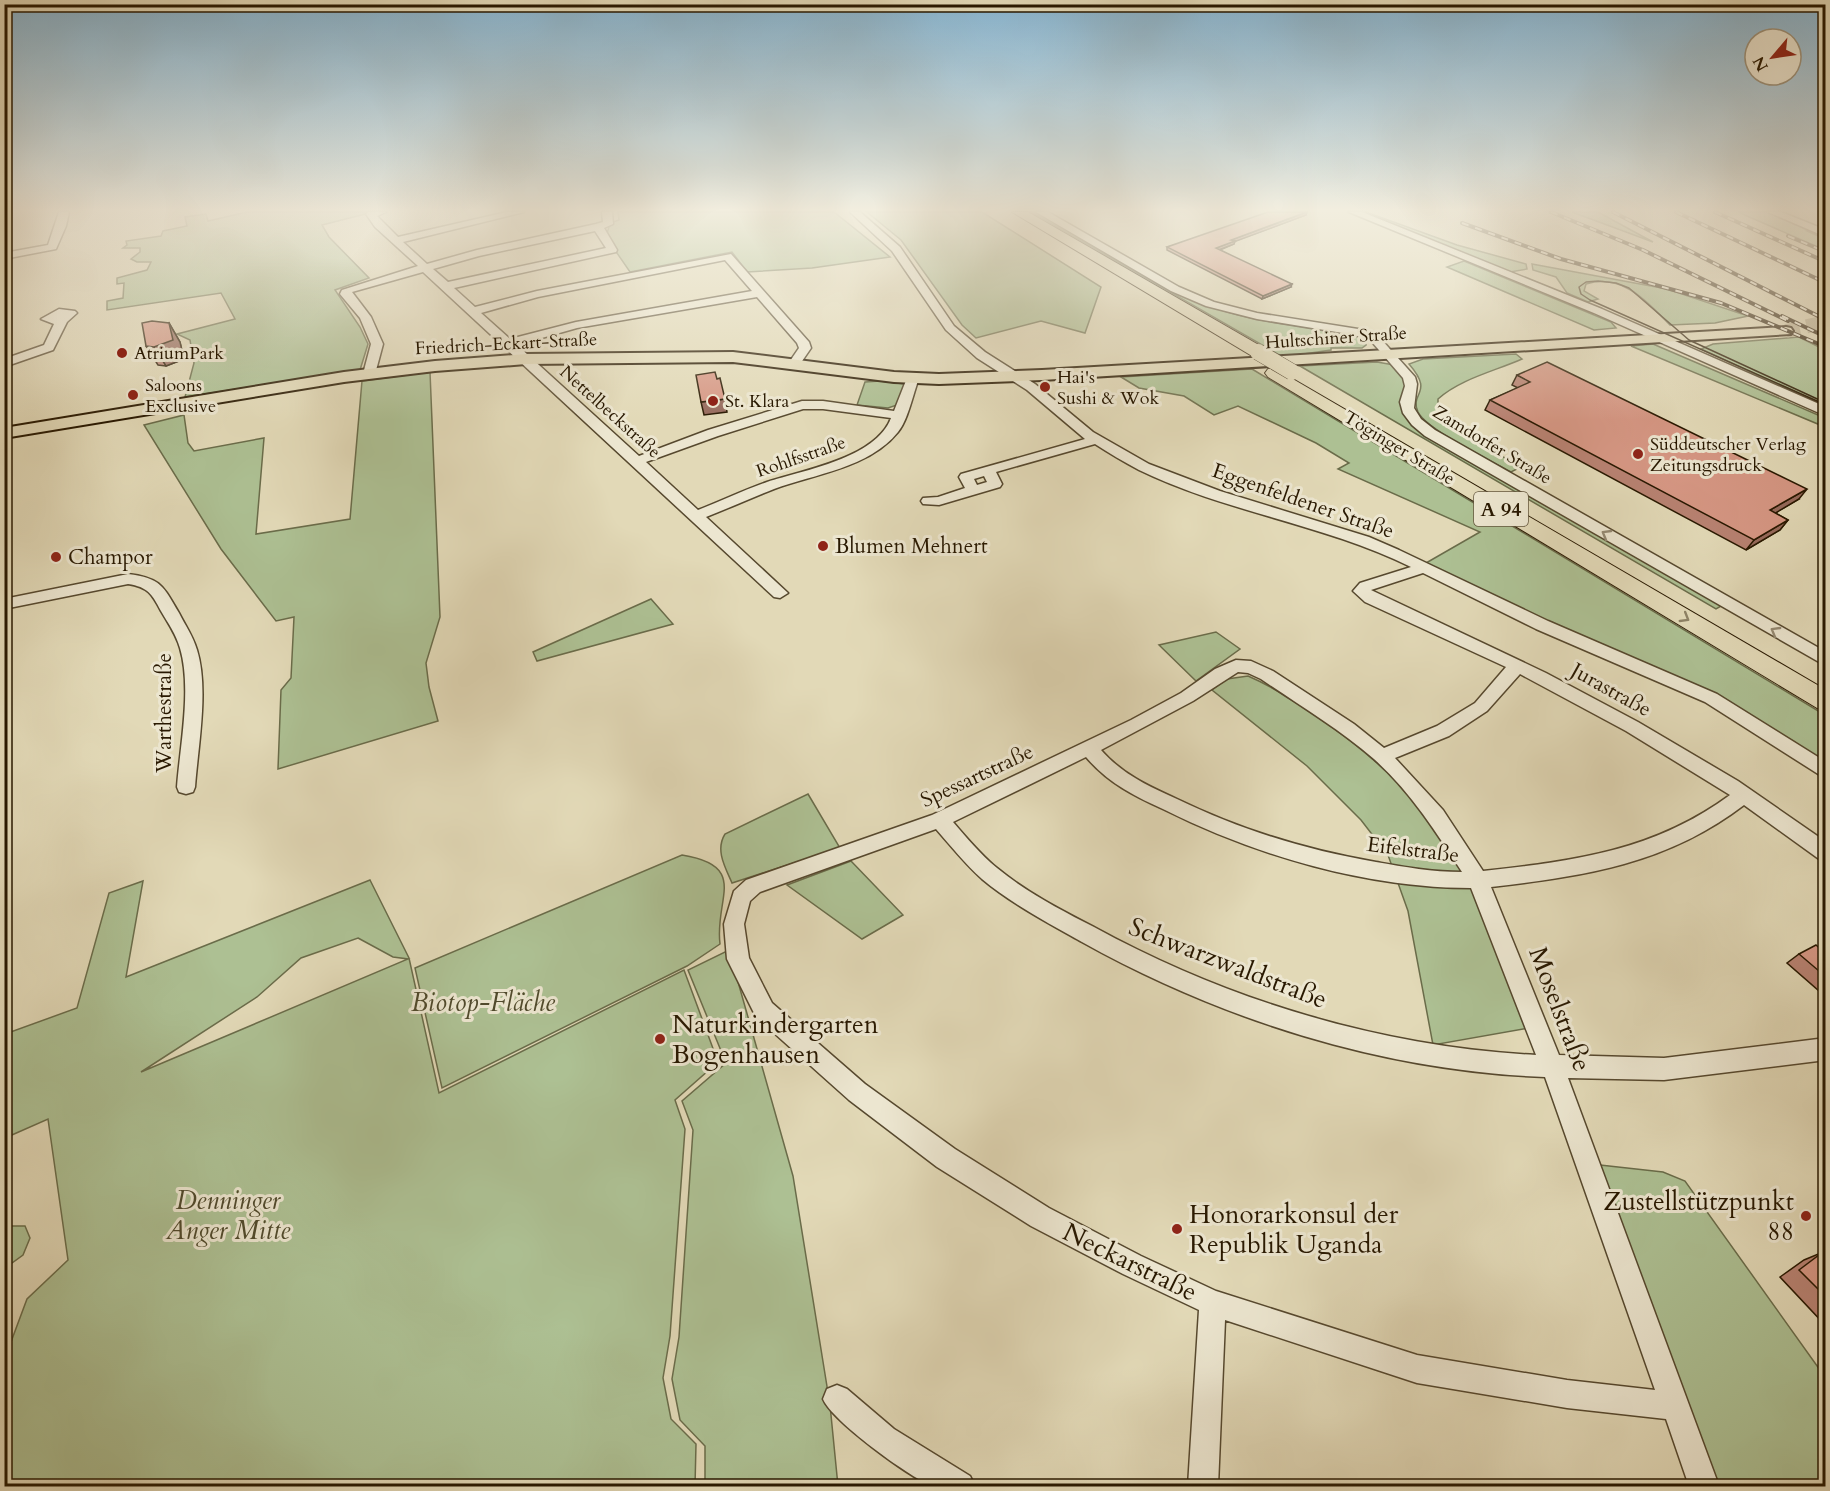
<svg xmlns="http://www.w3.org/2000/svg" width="1830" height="1491" font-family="Cardo,serif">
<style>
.green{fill:#adc093;stroke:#6a6c4a;stroke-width:1.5;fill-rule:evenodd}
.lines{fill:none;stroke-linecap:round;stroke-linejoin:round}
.major-tunnel{stroke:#bdb292;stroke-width:14;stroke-dasharray:14 7;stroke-linecap:butt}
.minor-casing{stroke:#56482e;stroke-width:3}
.major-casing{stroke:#281800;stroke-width:4}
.highway-casing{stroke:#281800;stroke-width:2}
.minor{fill:#ece6d0;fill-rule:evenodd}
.major{fill:#e2d9b7;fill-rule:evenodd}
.highway{fill:#e2d9b7;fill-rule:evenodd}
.tram{stroke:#281800;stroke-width:1.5}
.rail-casing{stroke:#281800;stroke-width:4}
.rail{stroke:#ece6d0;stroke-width:2;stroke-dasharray:7;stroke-linecap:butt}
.highway-bridge-casing{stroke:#281800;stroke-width:17;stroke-linecap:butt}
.highway-bridge{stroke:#e2d9b7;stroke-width:16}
.wall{fill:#b88272;stroke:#281800;stroke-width:1.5}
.shaded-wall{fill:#966a5c;stroke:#281800;stroke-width:1.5}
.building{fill:#d69784;stroke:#281800;stroke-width:1.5}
.oneway{stroke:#948972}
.oneway2{stroke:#8e8265}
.poi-dot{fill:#8f2418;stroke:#ece6d0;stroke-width:2}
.labels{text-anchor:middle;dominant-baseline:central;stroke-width:6;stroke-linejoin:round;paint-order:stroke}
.far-street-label{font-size:18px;fill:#281800;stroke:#ece6d0}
.far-poi-label{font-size:18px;fill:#281800;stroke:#ece6d0;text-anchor:start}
.shield{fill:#ece6d0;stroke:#63563e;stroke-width:1.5}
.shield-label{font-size:20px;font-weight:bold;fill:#281800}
.street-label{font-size:21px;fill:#281800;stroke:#ece6d0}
.poi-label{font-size:21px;fill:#281800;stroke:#ece6d0;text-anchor:start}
.near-street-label{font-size:26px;fill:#281800;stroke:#ece6d0}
.near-park-label{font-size:26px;font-style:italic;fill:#504a2c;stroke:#ece6d0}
.near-poi-label{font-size:26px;fill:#281800;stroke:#ece6d0;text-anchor:start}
</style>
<rect width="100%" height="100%" fill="#e2d9b7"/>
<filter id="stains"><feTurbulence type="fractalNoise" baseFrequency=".00333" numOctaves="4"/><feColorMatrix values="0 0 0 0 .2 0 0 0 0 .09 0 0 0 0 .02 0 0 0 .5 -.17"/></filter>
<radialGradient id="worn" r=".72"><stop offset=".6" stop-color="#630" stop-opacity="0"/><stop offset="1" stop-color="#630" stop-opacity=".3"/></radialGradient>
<g class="green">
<path d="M247 212H373L322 225 329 237 369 278 335 290 360 327 368 344 360 370 185 397 194 363 190 340 177 334 235 319 221 293 107 310V301L123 298 124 283 117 284V278L147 270 151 262H137L131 259 140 252V248H123L127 245 126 241 161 236 163 231 187 226 185 217 206 214 208 221Z"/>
<path d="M618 212H834L890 257 812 268 747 272 732 252 630 272 606 237 610 223 619 220Z"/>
<path d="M867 212H982L1101 287 1085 333 1041 321 976 338 962 325 901 240Z"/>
<path d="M1031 212H1036C1094 245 1155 288 1218 309 1262 324 1312 327 1358 335L1366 339V345L1362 348H1331V350L1283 357Z"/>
<path d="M1360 212H1366L1457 245 1526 264 1527 269 1510 272Z"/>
<path d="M1572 212H1598L1653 242Z"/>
<path d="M1738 212H1770L1812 230 1807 231 1825 239V250Z"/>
<path d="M1464 261 1611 322 1616 328 1594 330 1447 267Z"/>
<path d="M1532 264 1667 289 1748 316 1715 323 1670 325C1646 301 1623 273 1586 284L1584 291 1598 299 1588 302 1567 293 1556 277 1533 270Z"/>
<path d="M1799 337 1825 350V406L1701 349 1713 344Z"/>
<path d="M1653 344 1825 418V427L1631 346Z"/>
<path d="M1516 354 1522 359C1495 371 1460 379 1438 399V403L1448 414 1461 422 1450 427 1521 467 1511 472C1492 461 1427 430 1418 412 1409 392 1435 394 1409 364L1423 359Z"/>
<path d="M1377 362 1394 365 1406 379 1401 406 1406 415 1723 605 1716 609 1300 366Z"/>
<path d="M1252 369 1825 715V764L1793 741 1687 681 1550 624 1426 563 1480 532 1338 469 1349 463 1316 443 1238 406 1214 415 1184 396 1139 388 1121 377Z"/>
<path d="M430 372 440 617 426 663 429 687 438 721 278 769 281 690 291 678 294 617 276 621 221 549 144 425 184 415 188 443 194 451 264 438 256 534 350 519 362 381Z"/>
<path d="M880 381 905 384 897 405 888 408 857 405 865 382Z"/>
<path d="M651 599 673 624 537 661 533 652Z"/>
<path d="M1216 632 1240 649 1196 681 1159 645Z"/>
<path d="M1248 676C1274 687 1296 703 1319 718 1359 745 1396 777 1427 815 1475 874 1502 957 1529 1028L1433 1045 1408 911 1388 855 1361 820 1307 766 1212 690 1227 679Z"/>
<path d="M808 794 840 848 732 883C725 867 715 850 725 834Z"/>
<path d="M682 855C750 866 714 899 720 944L687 966 442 1088 415 968Z"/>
<path d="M851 861 903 915 862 939 787 885Z"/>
<path d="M370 880 409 958 439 1093 684 970 718 1062 675 1100 685 1129 670 1336 663 1378 671 1419 696 1444 695 1486H5V1358L27 1299 68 1260 48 1119 5 1138V1034L77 1008 109 893 143 881 126 977ZM358 938 393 957 408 959 141 1072 257 997 301 958Z"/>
<path d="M729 950 793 1176 830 1405 838 1486H705V1446L680 1420 672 1379 679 1337 693 1130 682 1101 726 1063 688 970Z"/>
<path d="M1600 1165 1663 1172 1685 1181 1825 1377V1486H1717Z"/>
<path d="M12 1226H25L30 1238 23 1255 5 1268V1233Z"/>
</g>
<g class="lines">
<path class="major-tunnel" d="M1786 331 1826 322"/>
<defs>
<g id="minor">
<path d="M59 212H69L66 226 56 249 4 259V253L48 245Z"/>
<path d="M368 212H386L377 216 398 237 507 212H524L403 242 427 264 477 250 596 224 603 222 602 212H612L613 224 604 228 617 250 616 252 454 288 475 307 537 291 731 254 809 342 811 348 798 367H790L788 364 799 348 797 343 757 297 577 328 517 345 639 456 708 430 802 401H823L894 411 907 378 913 374 919 378C913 394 908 420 898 432 869 468 815 474 774 489 751 498 729 508 706 517L788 593 780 598 774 597 423 272 352 292 371 317 383 344 375 374 373 377H365L363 374 371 344 360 318 340 294 342 290 418 266 375 227 366 214ZM595 231 606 248 448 282 433 269 479 256ZM725 260 752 291 576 322 510 339 481 313 538 297ZM803 409H823L891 418C876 458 804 470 767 482 744 490 721 501 698 510L646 462 718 436Z"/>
<path d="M850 212H860L900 247 954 326 985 352 1035 384 1093 432 1149 464 1220 491 1369 537 1399 550 1548 621 1717 694 1826 762V779L1705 702 1536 629 1423 573 1371 590 1546 673 1638 722 1738 781 1826 842V861L1819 859 1744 805C1667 864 1585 876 1491 887L1559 1055 1664 1058 1826 1038V1060L1664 1080 1568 1078 1719 1486H1689L1666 1419 1567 1408 1417 1383 1225 1320 1218 1486H1188L1199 1310 1123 1274 1031 1226 937 1167 849 1100 756 1017 727 959 724 924 734 891 746 880 932 815 1131 720 1181 693 1215 669 1236 660 1251 661 1273 671 1354 724 1384 748 1437 726 1475 703 1506 667 1365 602 1353 591 1360 583 1411 567C1324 524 1225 512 1139 470 1124 462 1109 453 1095 444L996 472 1002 484 1000 487 939 505 923 504 921 501 923 498 938 497 965 488 959 477 961 474 1085 439 1027 390 977 358 946 330 892 251ZM984 476 987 482 977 485 974 479ZM1238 672 1248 673 1261 679C1299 705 1339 729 1374 759 1410 791 1436 832 1462 872 1432 872 1405 867 1376 862 1306 850 1241 830 1177 799 1148 786 1122 774 1101 750L1193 701ZM1520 674 1626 731 1730 795C1654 851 1574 861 1483 871L1443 810 1395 758 1449 736 1487 711ZM1086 757C1108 783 1134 796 1165 810 1257 856 1368 888 1471 888L1536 1055C1382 1047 1229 1001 1094 927 1061 910 1026 892 997 868 980 854 967 838 953 822ZM936 829C951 846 965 864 982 879 1012 904 1048 923 1082 942 1222 1020 1383 1071 1545 1077L1655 1390 1567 1380 1417 1355 1216 1291 1141 1256 1049 1208 955 1149 865 1084 772 1003 749 958 744 924 750 901 760 892Z"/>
<path d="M1036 212H1048L1179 287 1214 302 1257 313 1358 329 1380 338 1415 377 1417 384 1414 408 1421 419 1435 430 1826 652V666L1425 436 1412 425 1403 413 1400 402 1405 386 1403 378 1372 342 1355 335 1257 319 1206 306 1171 291Z"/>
<path d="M1349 212H1362L1602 309 1826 407V416L1594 313Z"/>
<path d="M1768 212H1781L1826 230V237Z"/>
<path d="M59 309 75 311 77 313 67 322 53 350 4 367V359L44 345 54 324 41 319Z"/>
<path d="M128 574C161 578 163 586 179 613 185 625 193 636 197 650 209 689 198 746 195 787L193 792 186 794 179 792 177 787C180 746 192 688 180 648 176 634 168 623 161 611 152 594 148 587 128 584L4 609V599Z"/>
<path d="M837 1385 847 1389 894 1429 970 1476 975 1486C962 1486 943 1490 932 1486 908 1476 832 1421 823 1399L827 1389Z"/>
</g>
<path id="major" d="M1786 327 1791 328 1793 331 1791 334 1042 380 939 384 894 382 733 362 526 364 435 371 344 382 4 438V428L344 372 435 361 526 354 733 352 894 372 939 374 1042 370Z"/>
<g id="highway">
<path d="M1012 212H1028L1264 348 1266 352 1264 356H1252Z"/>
<path d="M1274 368 1826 690V711L1817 708 1268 377 1265 373 1268 369Z"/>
</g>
</defs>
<use href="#minor" class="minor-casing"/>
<use href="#major" class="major-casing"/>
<use href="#highway" class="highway-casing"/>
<use href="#minor" class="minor"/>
<use href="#major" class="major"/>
<use href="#highway" class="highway"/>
<path class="tram" d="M1826 403 1689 340 1629 288 1616 283 1598 281 1586 282 1579 287 1581 294 1590 300 1826 405"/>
<defs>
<g id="rail">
<path d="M1551 212 1643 250 1788 321"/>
<path d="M1613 212 1826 320"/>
<path d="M1676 212 1826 283"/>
<path d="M1715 212 1826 262"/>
<path d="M1462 223 1561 259 1721 303 1826 347"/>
<path d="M1788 236 1826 252"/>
<path d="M1782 316 1826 337"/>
</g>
</defs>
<use href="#rail" class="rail-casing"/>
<use href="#rail" class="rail"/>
<defs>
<path id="highway-bridge" d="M1258 352 1292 372"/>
</defs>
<use href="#highway-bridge" class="highway-bridge-casing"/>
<use href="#highway-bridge" class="highway-bridge"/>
</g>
<g class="wall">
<path d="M1307 212 1306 215 1235 241 1234 244 1220 250 1291 287 1262 299 1167 250V247Z"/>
<path d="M169 323 180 342 184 359 166 366 158 365 146 346Z"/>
<path d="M1517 375 1799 499 1775 513 1788 520 1780 530 1746 550 1485 410 1490 400 1518 388 1512 385Z"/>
<path d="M1799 954H1826V997L1787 963Z"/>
<path d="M1823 1252 1826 1254V1326L1780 1277 1804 1260Z"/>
</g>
<g class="shaded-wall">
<path d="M1307 212 1306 215 1231 243V240Z"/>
<path d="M1235 241 1234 244 1216 251V248Z"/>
<path d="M1292 284 1291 287 1262 299 1263 296Z"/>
<path d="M169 323 180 342 184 359 166 366 154 347Z"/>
<path d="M725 399 727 412 704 415 701 402Z"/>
<path d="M1807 489 1799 499 1762 521 1770 510Z"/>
<path d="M1788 520 1780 530 1746 550 1754 540Z"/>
</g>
<g class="building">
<path d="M1268 212H1307L1231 240 1235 241 1216 248 1292 284 1263 296 1167 247Z"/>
<path d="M152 321 169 323 173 340 154 347 146 346 142 323Z"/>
<path d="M1547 362 1807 489 1770 510 1788 520 1754 540 1490 400 1530 382 1517 375Z"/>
<path d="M715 372 717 379 720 378 725 399 701 402 696 375Z"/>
<path d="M1816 945 1826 954V977L1799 954Z"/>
<path d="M1823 1252 1826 1254V1297L1799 1270Z"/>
</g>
<defs><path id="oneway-chevron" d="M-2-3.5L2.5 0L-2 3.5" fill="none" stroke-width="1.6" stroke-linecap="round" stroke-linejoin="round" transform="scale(1.5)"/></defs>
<g class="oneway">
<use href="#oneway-chevron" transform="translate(1606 534) rotate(-150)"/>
<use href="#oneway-chevron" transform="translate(1775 631) rotate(-150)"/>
</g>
<use class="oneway2" href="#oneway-chevron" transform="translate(1685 618) rotate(31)"/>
<linearGradient id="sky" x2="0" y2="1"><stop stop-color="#87b6d3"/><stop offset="0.5" stop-color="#f2eedf"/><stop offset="1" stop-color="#f2eedf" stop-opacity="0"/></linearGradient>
<rect width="1830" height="420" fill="url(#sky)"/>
<g class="poi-dot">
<circle cx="122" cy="353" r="6"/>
<circle cx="1045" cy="387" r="6"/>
<circle cx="133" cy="395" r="6"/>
<circle cx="713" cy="401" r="6"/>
<circle cx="1638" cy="454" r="6"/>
<circle cx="823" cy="546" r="6"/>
<circle cx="56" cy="557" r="6"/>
<circle cx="660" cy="1039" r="6"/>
<circle cx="1806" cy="1216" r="6"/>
<circle cx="1177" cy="1229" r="6"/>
</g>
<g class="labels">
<g class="far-street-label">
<text transform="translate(1336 338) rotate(-4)">Hultschiner Straße</text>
<text transform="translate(506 344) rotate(-3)">Friedrich-Eckart-Straße</text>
<text transform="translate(610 412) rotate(42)">Nettelbeckstraße</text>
<text transform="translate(1492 445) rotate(31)">Zamdorfer Straße</text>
<text transform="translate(1399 448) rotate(31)">Töginger Straße</text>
<text transform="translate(801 457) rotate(-19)">Rohlfsstraße</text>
</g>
<g class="far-poi-label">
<text x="134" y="353">AtriumPark</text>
<text x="1057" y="377">Hai's<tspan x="1057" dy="21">Sushi &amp; Wok</tspan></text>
<text x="145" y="385">Saloons<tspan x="145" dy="21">Exclusive</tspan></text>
<text x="725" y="401">St. Klara</text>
<text x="1650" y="444">Süddeutscher Verlag<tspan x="1650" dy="21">Zeitungsdruck</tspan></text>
</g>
<rect class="shield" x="1474" y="492" width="54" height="34" rx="4.5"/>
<g class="shield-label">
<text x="1501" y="509">A 94</text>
</g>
<g class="street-label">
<text transform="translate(1303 501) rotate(19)">Eggenfeldener Straße</text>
<text transform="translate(1611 690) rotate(29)">Jurastraße</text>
<text transform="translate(164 713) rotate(-90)">Warthestraße</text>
<text transform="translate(977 776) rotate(-25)">Spessartstraße</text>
<text transform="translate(1413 850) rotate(7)">Eifelstraße</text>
</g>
<g class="poi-label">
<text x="835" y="546">Blumen Mehnert</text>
<text x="68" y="557">Champor</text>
</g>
<g class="near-street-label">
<text transform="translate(1228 963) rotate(21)">Schwarzwaldstraße</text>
<text transform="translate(1560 1009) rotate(69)">Moselstraße</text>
<text transform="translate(1130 1262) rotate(26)">Neckarstraße</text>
</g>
<g class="near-park-label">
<text x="483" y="1002">Biotop-Fläche</text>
<text x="228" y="1200">Denninger<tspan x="228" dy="30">Anger Mitte</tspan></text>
</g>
<g class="near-poi-label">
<text x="672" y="1024">Naturkindergarten<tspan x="672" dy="30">Bogenhausen</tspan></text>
<text x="1794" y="1201" text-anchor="end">Zustellstützpunkt<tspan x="1794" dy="30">88</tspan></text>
<text x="1189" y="1214">Honorarkonsul der<tspan x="1189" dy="30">Republik Uganda</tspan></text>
</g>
</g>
<rect width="1830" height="1491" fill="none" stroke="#e2d9b7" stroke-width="24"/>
<rect x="6" y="6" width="1818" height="1479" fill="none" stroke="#281800" stroke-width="3"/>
<rect x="12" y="12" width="1806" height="1467" fill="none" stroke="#281800" stroke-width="1.5"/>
<g transform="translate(1773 57) rotate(241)"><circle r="28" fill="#ece6d0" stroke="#9e947d" stroke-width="1.5"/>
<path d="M0-4.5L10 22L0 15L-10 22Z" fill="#8f2418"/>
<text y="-9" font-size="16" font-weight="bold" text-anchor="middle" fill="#281800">N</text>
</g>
<rect width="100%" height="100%" filter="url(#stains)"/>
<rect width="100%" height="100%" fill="url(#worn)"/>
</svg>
